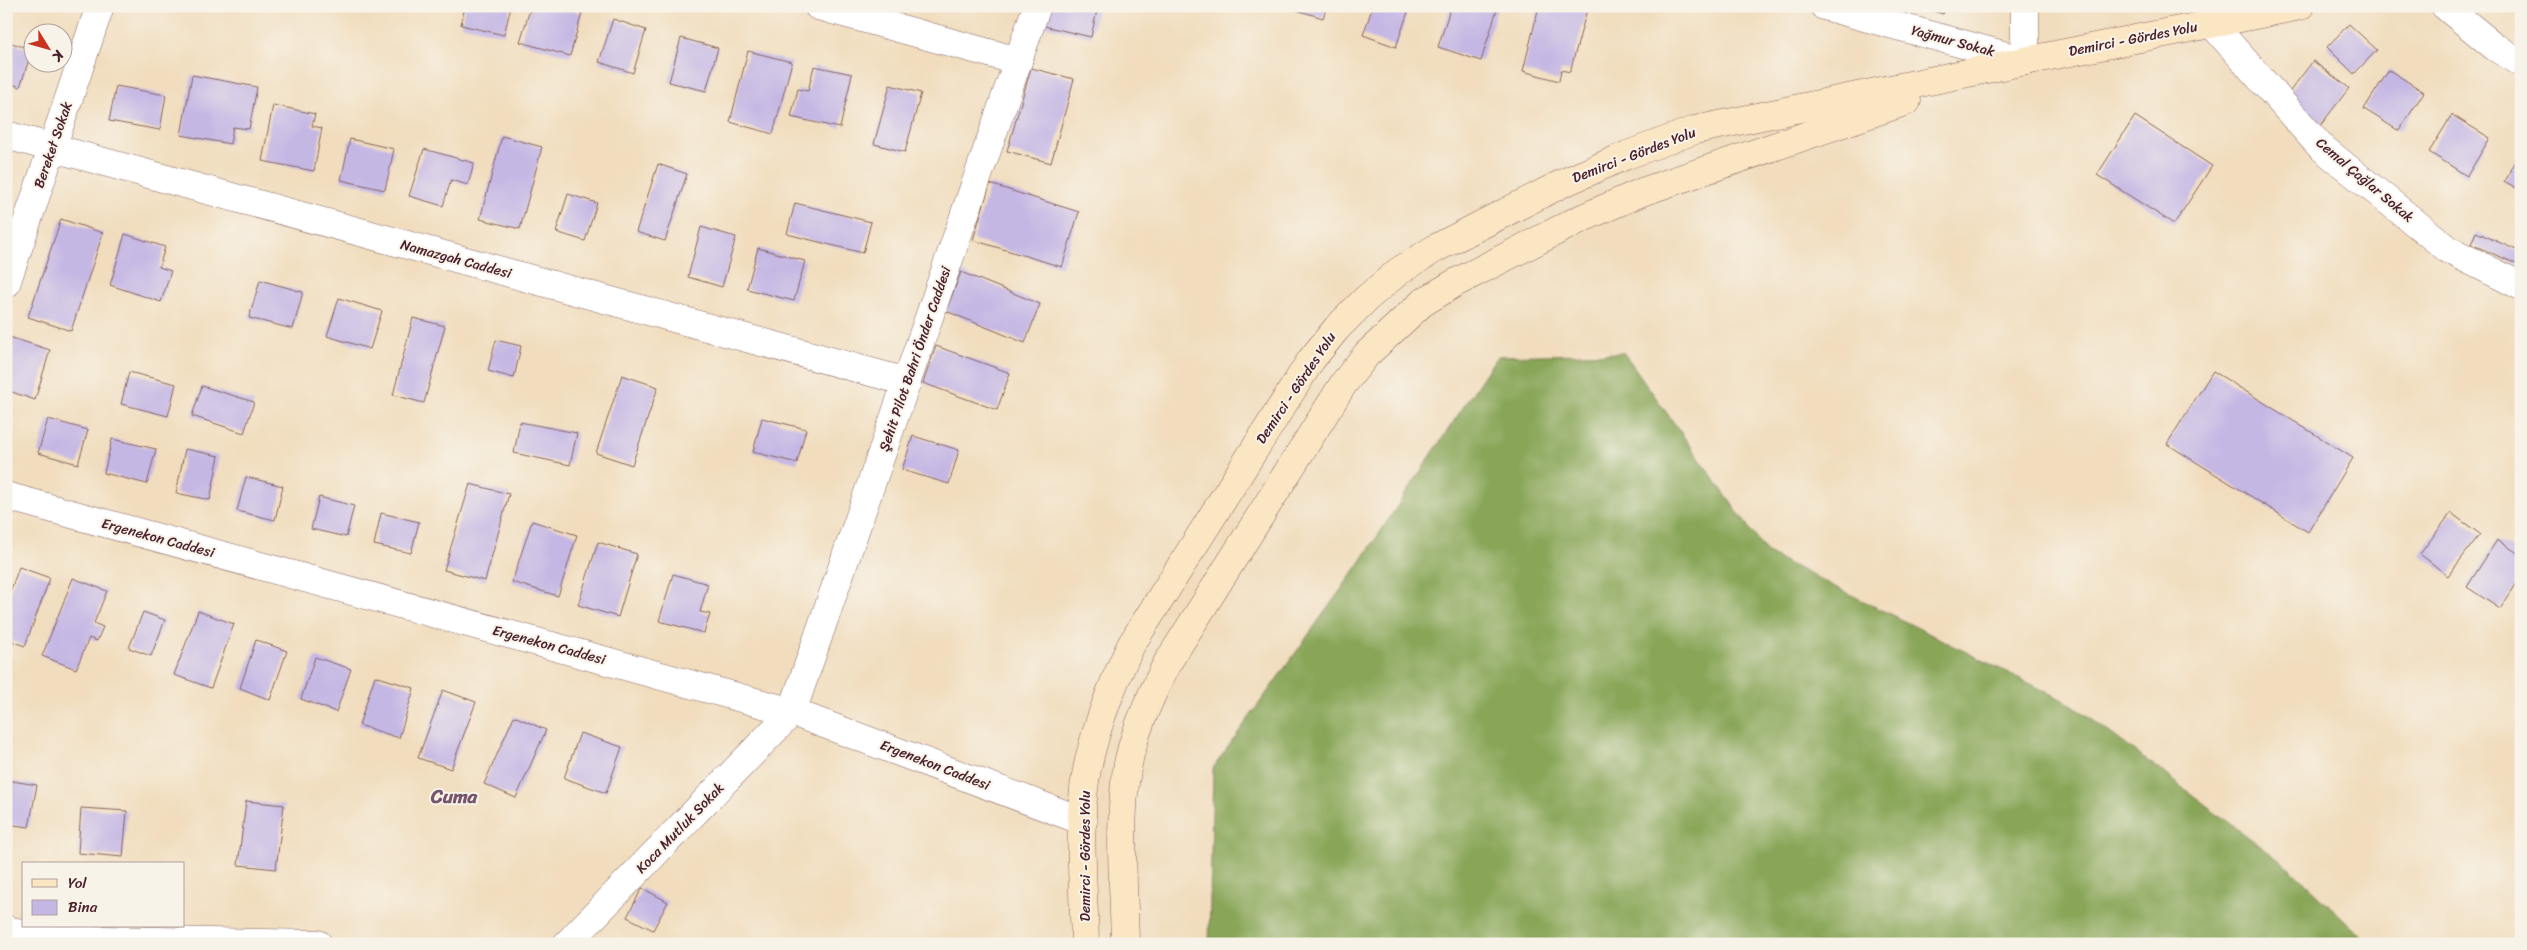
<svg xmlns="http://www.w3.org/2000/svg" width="2527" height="950" font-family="Sriracha,sans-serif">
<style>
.forest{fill:#89a659;stroke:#6a6242}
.building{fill:#c5b7e4}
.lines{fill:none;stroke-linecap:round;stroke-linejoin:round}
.street-casing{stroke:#84625e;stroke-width:29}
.secondary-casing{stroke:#84625e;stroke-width:29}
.street{stroke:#fff;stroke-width:28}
.secondary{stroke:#fbe6c4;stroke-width:28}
.labels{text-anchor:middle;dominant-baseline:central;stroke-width:4;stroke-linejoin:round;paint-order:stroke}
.street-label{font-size:14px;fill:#4a1f2b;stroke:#f7f3e8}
.district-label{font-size:19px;font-weight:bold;fill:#75546c;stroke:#f7f3e8}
</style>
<rect width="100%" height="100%" fill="#f7f3e8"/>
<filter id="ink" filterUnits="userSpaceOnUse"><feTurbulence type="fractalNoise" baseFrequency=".02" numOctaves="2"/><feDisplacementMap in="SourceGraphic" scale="10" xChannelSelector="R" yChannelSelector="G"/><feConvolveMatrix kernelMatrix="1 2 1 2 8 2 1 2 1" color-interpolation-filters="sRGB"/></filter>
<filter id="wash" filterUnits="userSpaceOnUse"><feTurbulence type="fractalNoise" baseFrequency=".0096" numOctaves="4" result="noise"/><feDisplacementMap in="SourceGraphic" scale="20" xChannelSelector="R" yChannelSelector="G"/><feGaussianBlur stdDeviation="1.12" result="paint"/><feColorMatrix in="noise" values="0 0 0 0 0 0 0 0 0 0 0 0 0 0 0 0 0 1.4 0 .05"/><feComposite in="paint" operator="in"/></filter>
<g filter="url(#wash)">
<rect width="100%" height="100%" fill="#f1ddbe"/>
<path class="forest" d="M1624 353 1767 553 2073 705 2291 869 2370 944H1209L1213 768 1357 567 1497 356Z"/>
<g id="blocks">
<g class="building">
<path d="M465 6H511L504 35 461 25Z"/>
<path d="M531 6H558L582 13 570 56 520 42Z"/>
<path d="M1049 6H1098L1091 37 1044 26Z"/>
<path d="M1283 6H1327L1323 18Z"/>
<path d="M1373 6H1410L1396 47 1363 35Z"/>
<path d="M1451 6H1498L1481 61 1438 47Z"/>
<path d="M1539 6H1588L1570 72 1561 70 1559 81 1523 71Z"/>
<path d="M1917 6H1945L1943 14Z"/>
<path d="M613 19 646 30 633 73 599 62Z"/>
<path d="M2349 24 2377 50 2354 74 2327 47Z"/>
<path d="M681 38 718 48 706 91 669 82Z"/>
<path d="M6 41 32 50 20 87 6 82Z"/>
<path d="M748 51 792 62 773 134 730 122Z"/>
<path d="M2313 61 2349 88 2320 126 2284 99Z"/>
<path d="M814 66 852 74 840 128 791 117 798 89 808 91Z"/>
<path d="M1031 68 1074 79 1051 163 1007 151Z"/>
<path d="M2389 70 2424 92 2399 131 2364 109Z"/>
<path d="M192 75 257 87 249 129 233 127 230 144 181 135Z"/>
<path d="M890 85 921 93 905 152 874 144Z"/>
<path d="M116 86 166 95 160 130 109 121Z"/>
<path d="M273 105 315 114 312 126 322 128 314 171 262 161Z"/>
<path d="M2452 115 2490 138 2467 176 2429 152Z"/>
<path d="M2135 116 2212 166 2174 224 2097 175Z"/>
<path d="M502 136 542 147 520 229 480 219Z"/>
<path d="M350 139 394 149 385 190 341 180Z"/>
<path d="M424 149 474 163 468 185 451 180 443 206 409 196Z"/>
<path d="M2521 153V191L2504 181Z"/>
<path d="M658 164 687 174 665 241 636 232Z"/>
<path d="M990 184 1079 212 1062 267 973 240Z"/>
<path d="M568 194 597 203 585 241 556 232Z"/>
<path d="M795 203 871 222 863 253 787 234Z"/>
<path d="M61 219 103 233 71 331 28 317Z"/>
<path d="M701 227 736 237 722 287 688 277Z"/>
<path d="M2476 232 2521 252V266L2471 244Z"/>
<path d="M125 234 165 247 159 267 171 271 161 302 110 285Z"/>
<path d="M758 248 805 261 794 301 747 289Z"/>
<path d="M961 272 1040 304 1025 343 946 311Z"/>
<path d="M260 280 303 292 293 329 249 318Z"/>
<path d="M339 298 382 311 370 349 327 336Z"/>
<path d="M413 318 445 326 424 403 393 395Z"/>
<path d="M6 336 50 350 35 400 6 390Z"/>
<path d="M496 340 521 346 514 378 488 371Z"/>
<path d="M936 346 1010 373 997 410 923 383Z"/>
<path d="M2213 371 2353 458 2308 532 2167 444Z"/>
<path d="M129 372 176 384 168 416 121 404Z"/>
<path d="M622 375 658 387 632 465 596 453Z"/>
<path d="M202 386 254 402 244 433 192 416Z"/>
<path d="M762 418 806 429 797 463 753 452Z"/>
<path d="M48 419 88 430 78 464 38 453Z"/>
<path d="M520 422 577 433 570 465 514 453Z"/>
<path d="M913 436 959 450 949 484 902 470Z"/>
<path d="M112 439 156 449 147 484 104 473Z"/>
<path d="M185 449 219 456 210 500 176 493Z"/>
<path d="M246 477 283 486 275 520 237 511Z"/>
<path d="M470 484 509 494 485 581 444 570Z"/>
<path d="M319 497 354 506 346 537 311 529Z"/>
<path d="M381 513 419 522 411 553 374 545Z"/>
<path d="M2451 513 2480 534 2448 576 2420 554Z"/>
<path d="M532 521 577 535 558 596 512 582Z"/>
<path d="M2497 540 2521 555V577L2500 609 2467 587Z"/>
<path d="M598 542 637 554 618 617 578 605Z"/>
<path d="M19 567 50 578 25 646 6 639V604Z"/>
<path d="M673 574 708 584 700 612 710 614 704 633 659 621Z"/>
<path d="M73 578 107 591 94 623 103 627 97 641 89 638 76 669 42 656Z"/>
<path d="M198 611 234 624 211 688 174 675Z"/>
<path d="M143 612 165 620 151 656 129 648Z"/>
<path d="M256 640 287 651 270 700 240 688Z"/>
<path d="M315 657 351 669 336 712 301 699Z"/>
<path d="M375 676 414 688 399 738 359 725Z"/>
<path d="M443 690 476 702 451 769 418 758Z"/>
<path d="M514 716 546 730 516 798 484 784Z"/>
<path d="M580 733 622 747 606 793 564 778Z"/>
<path d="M6 780 37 785 29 827 6 824Z"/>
<path d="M246 801 284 805 276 869 238 865Z"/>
<path d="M81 808 127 811 123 857 78 853Z"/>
<path d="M642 888 668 902 653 930 627 917Z"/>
</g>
</g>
</g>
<g filter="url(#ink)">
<use href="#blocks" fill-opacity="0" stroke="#84625e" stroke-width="1"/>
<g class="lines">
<defs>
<g id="street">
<path d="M818 6 1018 61"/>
<path d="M1824 6 2025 61V6"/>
<path d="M2445 6 2495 47 2521 63"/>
<path d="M2212 24 2320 146 2449 250 2521 286"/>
<path d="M6 135 907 382"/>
<path d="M6 284 100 6"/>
<path d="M6 496 792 712 1083 821"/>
<path d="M6 930 52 939 318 944"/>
<path d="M567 944 792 712 1037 6"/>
</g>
<g id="secondary">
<path d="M1085 944C1084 893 1077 825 1086 775 1094 730 1111 687 1131 645L1311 360 1337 328 1367 298 1399 271 1436 248 1561 184 1627 155 1695 130 2025 61 2300 6"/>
<path d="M1125 944C1124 891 1119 836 1125 783 1129 742 1148 702 1166 665L1344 383 1367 354 1422 303 1455 283 1578 220 1642 192 1907 101"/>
</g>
</defs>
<use href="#street" class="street-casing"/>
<use href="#secondary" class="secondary-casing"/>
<use href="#street" class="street"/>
<use href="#secondary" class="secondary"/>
</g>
</g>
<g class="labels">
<g class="street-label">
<text transform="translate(2133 39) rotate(-11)">Demirci - Gördes Yolu</text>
<text transform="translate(1953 41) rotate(15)">Yağmur Sokak</text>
<text transform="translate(53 145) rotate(-71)">Bereket Sokak</text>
<text transform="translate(1634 155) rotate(-21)">Demirci - Gördes Yolu</text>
<text transform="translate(2365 180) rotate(40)">Cemal Çağlar Sokak</text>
<text transform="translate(456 259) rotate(15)">Namazgah Caddesi</text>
<text transform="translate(915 359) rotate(-71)">Şehit Pilot Bahri Önder Caddesi</text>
<text transform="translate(1296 388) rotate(-56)">Demirci - Gördes Yolu</text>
<text transform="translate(158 538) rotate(15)">Ergenekon Caddesi</text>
<text transform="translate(549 645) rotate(15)">Ergenekon Caddesi</text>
<text transform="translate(935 765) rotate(21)">Ergenekon Caddesi</text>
<text transform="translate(680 828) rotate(-46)">Koca Mutluk Sokak</text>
<text transform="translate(1085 856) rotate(-90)">Demirci - Gördes Yolu</text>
</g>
<g class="district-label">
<text x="454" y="796">Cuma</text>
</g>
</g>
<rect width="2527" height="950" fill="none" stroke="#f7f3e8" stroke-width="25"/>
<rect x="22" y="862" width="162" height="65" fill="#f7f3e8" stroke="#b29e9c"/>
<rect x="32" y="879" width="25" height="8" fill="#fbe6c4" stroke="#b29e9c"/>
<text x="68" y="888" font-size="15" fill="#4a1f2b">Yol</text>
<rect x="32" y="900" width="25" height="15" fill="#c5b7e4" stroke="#b29e9c"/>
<text x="68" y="912" font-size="15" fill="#4a1f2b">Bina</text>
<g transform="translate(48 48) rotate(127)"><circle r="24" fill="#f7f3e8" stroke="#b29e9c"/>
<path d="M0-4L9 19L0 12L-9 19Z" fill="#c8321e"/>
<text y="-8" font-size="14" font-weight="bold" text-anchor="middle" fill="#4a1f2b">K</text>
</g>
</svg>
